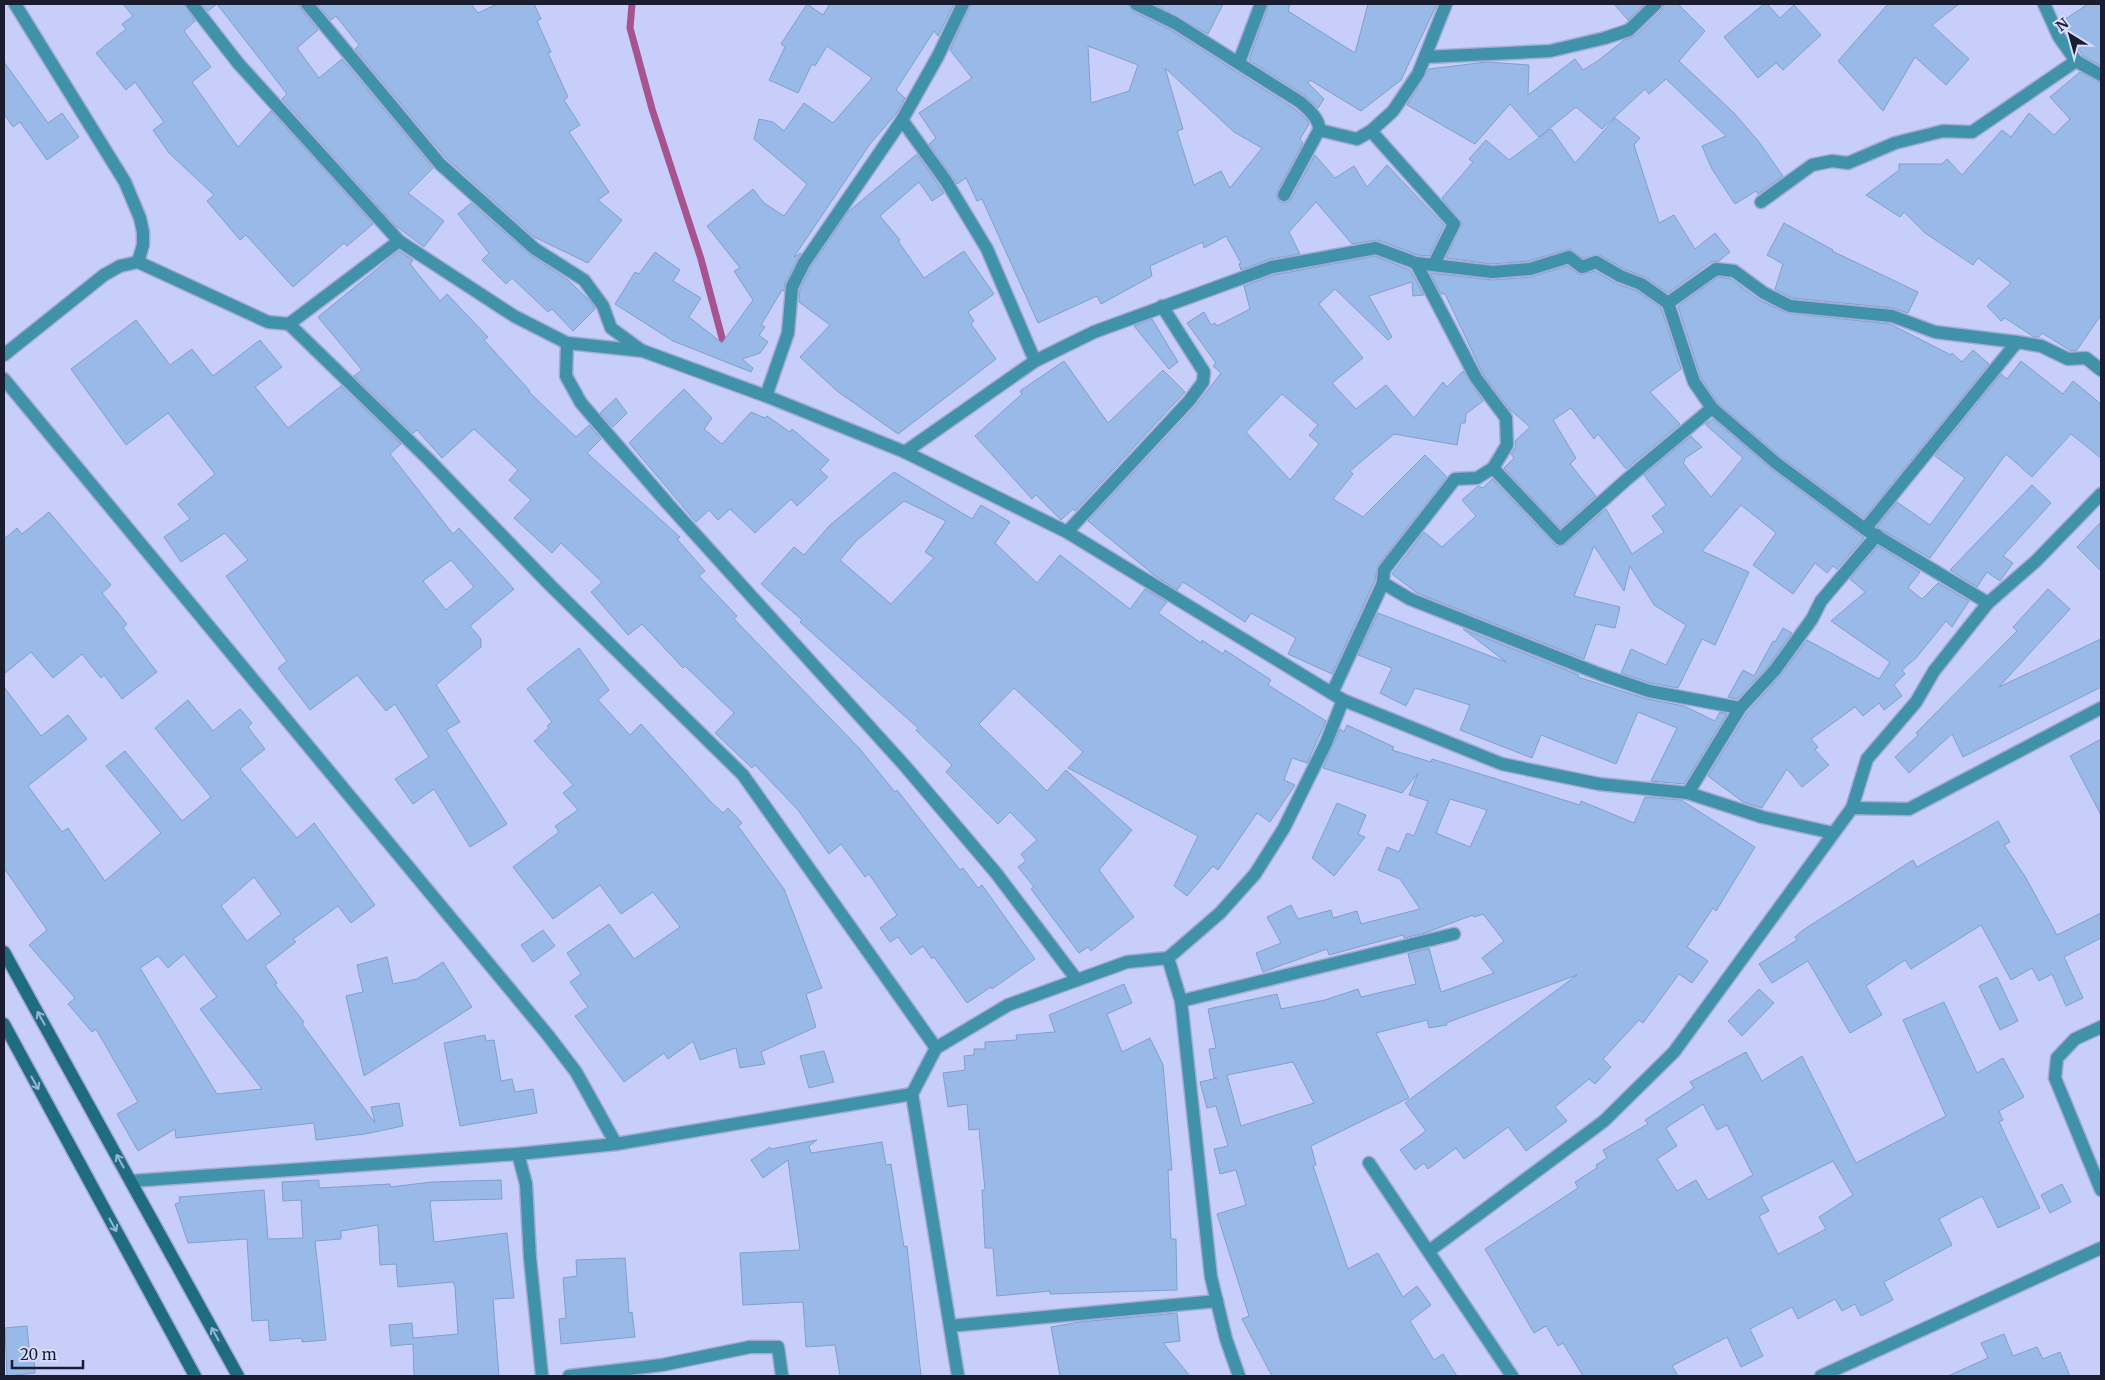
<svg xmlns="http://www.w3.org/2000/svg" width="2105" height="1380" font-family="Merriweather,serif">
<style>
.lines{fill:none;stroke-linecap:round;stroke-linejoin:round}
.stream{stroke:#a6538f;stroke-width:7}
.building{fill:#99b9e9;stroke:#809fcd;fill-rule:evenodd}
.street-casing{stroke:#a5aad2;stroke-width:15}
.secondary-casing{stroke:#a5aad2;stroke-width:15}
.street{stroke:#3f92a9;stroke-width:12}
.secondary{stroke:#1f6c80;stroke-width:12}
.oneway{stroke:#97b5d1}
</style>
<rect width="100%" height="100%" fill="#c8cefa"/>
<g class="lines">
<path class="stream" d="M632 4 630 28 652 109 701 259 725 349"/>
</g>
<g class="building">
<path d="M123 4H184L195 21 184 31 211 67 192 82 238 147 271 111 373 224 347 246 344 243 293 287 246 235 240 240 207 201 214 195 169 153 153 130 164 122 135 82 126 90 96 53 126 29 122 24 133 16Z"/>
<path d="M202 4H299L301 9 318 30 297 48 319 78 342 59 433 168 408 193 444 221 424 247 396 226 282 99 287 94 217 4 208 11Z"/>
<path d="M317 4H471L478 13 497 4H534L541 19 537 21 551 52 548 53 568 97 564 100 580 125 569 132 609 192 598 200 622 220 588 263 534 237 446 158 355 49 359 45 336 16 331 20Z"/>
<path d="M807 4 823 15 830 4H954L938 36 934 31 896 90 905 98 896 114 870 144 794 257 801 253 785 283 784 291 782 290 761 325 765 327 759 335 768 342 760 353 742 359 753 368 751 372 673 341 615 304 635 272 639 274 655 252 680 270 673 281 701 298 689 317 722 343 753 300 734 271 740 268 707 226 753 189 764 203 784 216 807 184 754 139 759 119 773 122 784 131 804 103 833 123 872 78 827 46 815 66 812 64 798 93 769 80 785 47 781 44Z"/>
<path d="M971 4H1128L1132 11 1171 30 1295 109 1307 120 1309 124 1300 139 1303 143 1277 192V199L1280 202 1285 203 1291 199 1315 155 1335 178 1354 166 1367 187 1387 165 1444 225 1429 256 1418 255 1378 240 1352 244 1316 202 1289 232 1300 254 1270 259 1241 270 1239 264 1241 263 1226 236 1204 248 1203 242 1150 266 1152 276 1101 304 1097 296 1038 323 982 199 977 201 966 178 957 184 929 144 936 138 919 113 972 78 950 50ZM1088 46 1138 65 1129 91 1091 103ZM1165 68 1234 132 1262 148 1230 188 1221 171 1194 185 1177 131 1183 129Z"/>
<path d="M1154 4H1223L1208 34Z"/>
<path d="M1269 4H1290L1288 11 1355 53 1368 4H1437L1401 80 1361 111 1310 80 1308 83 1324 99 1318 108 1304 95 1249 60Z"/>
<path d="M1614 4H1645L1628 20Z"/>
<path d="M1664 4H1678L1705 31 1679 61 1734 113 1759 142 1783 176 1758 194 1756 191 1735 204 1712 169 1702 146 1726 136 1666 79 1649 94 1645 89 1602 129 1576 107 1539 137 1510 104 1475 144 1407 105 1429 69 1487 62 1529 65 1528 95 1575 59 1583 70 1599 60 1624 40 1635 36 1662 10Z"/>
<path d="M1764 4H1767L1780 18 1794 5 1821 35 1783 70 1776 63 1758 78 1724 37Z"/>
<path d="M1888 4H1959L1932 25 1969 59 1946 85 1915 57 1883 111 1838 61Z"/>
<path d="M2088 4H2101V66L2083 56 2061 22Z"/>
<path d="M4 62 48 123 62 113 79 137 47 160 20 122 13 127 4 114Z"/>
<path d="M2080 72 2101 83V315L2077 350 2071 351 2042 333 2039 337H2034L2005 318 2001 321 1987 306 2011 283 1978 258 1973 265 1925 233 1904 212 1900 217 1866 195 1899 170V164H1942L1947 159 1962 175 2002 130 2011 137 2029 113 2054 135 2070 119 2050 97Z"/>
<path d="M1615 118 1640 138 1634 145 1659 223 1674 215 1695 249 1715 233 1730 252 1719 261 1711 262 1668 293 1645 277 1624 269 1600 255 1583 258 1570 249 1528 261 1492 264 1446 258 1462 223 1442 198 1473 162 1469 159 1486 140 1509 160 1551 129 1575 163Z"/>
<path d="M917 154 944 193 932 201 919 182 880 216 900 240 898 241 924 278 964 251 994 294 968 312 974 321 971 324 996 359 898 434 837 391 800 357 830 325 799 302 800 289 811 267 848 212Z"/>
<path d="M471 203 530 255 568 280 590 301 595 309 573 331 552 309 548 312 512 278 506 284 482 260 489 253 458 214Z"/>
<path d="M1784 223 1833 250 1832 251 1918 292 1908 313 1893 308 1792 298 1775 289 1783 264 1767 255Z"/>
<path d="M399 251 413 260 410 264 440 301 447 294 488 337 484 340 530 391 529 392 576 437 589 425 601 439 587 453 680 537 677 539 705 571 699 576 737 616 734 619 859 748 895 792 897 790 960 870 963 868 978 888 982 885 1035 959 992 989 991 987 967 1003 934 957 932 959 923 946 911 955 898 937 890 942 880 928 897 915 869 874 865 877 841 844 829 854 798 810 755 765 752 768 715 733 734 713 685 666 683 668 642 624 628 635 591 592 602 582 561 543 552 553 514 518 531 500 509 480 518 470 474 429 442 458 417 430 413 433 354 376 362 370 318 317Z"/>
<path d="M1375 256 1410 270 1424 295 1413 296 1412 282 1369 296 1392 337 1388 340 1335 289 1319 304 1363 358 1332 383 1356 409 1386 385 1414 418 1443 382 1447 387 1463 371 1483 401 1466 414 1465 423H1461L1457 445 1394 434 1350 471 1353 474 1333 499 1363 517 1425 455 1447 477 1378 565 1375 580 1332 674 1288 654 1296 638 1251 613 1245 622 1183 582 1177 590 1154 575 1088 521 1195 407 1221 373 1213 366 1216 363 1187 323 1204 312 1211 325 1215 323 1217 326 1250 309 1244 286 1274 275ZM1282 394 1318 425 1309 435 1319 444 1290 480 1246 432Z"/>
<path d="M1567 266 1580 275 1595 271 1617 284 1637 291 1661 308 1681 369 1650 392 1680 424 1626 469 1598 434 1594 439 1571 408 1553 420 1576 458 1570 464 1596 496 1560 528 1504 468 1514 458 1511 454 1516 447 1515 441 1530 427 1509 409 1483 374 1445 294H1441L1430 273 1493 280 1531 277Z"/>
<path d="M1718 277 1731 279 1759 300 1787 313 1890 324 1951 355 1952 353 1962 362 1973 350 1989 364 1864 518 1781 457 1718 403 1701 378 1678 306Z"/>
<path d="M1152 319 1178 362 1169 369 1134 326Z"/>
<path d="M136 320 170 365 192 349 213 376 260 340 282 367 255 387 288 428 341 386 401 444 390 454 453 534 459 528 514 589 470 626 481 639V647L436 685 460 722 446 730 507 824 470 847 434 789 413 804 395 779 429 757 395 704 386 711 357 675 310 710 278 668 287 661 226 576 248 560 225 533 181 562 164 537 190 519 178 504 215 474 168 413 126 445 71 369ZM451 560 474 587 446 610 423 581Z"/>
<path d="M1064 361 1108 423 1163 370 1185 392 1075 511 1073 509 1061 520 1036 495 1032 499 975 436 1022 394 1020 391Z"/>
<path d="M2021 361 2063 394 2073 381 2101 404V458L2071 434 2032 477 2006 454 1930 558 1877 527 1897 502 1930 525 1965 478 1935 456 2001 374 2007 379Z"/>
<path d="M684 389 712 418 704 429 722 444 751 412 765 418 767 416 790 432 792 429 829 460 820 470 828 477 797 506 791 499 755 533 730 509 718 520 709 510 696 522 629 443Z"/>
<path d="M616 398 627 413 613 427 600 413Z"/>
<path d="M1713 419 1771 469 1864 538 1837 569 1833 566 1827 573 1815 563 1793 594 1753 565 1776 533 1741 505 1702 551 1749 572 1715 645 1702 639 1678 688 1651 683 1621 673 1631 649 1666 665 1686 625 1654 605 1630 566 1624 591 1594 546 1574 596 1620 607 1615 628 1596 624 1584 659 1417 593 1392 574 1424 532 1442 547 1476 516 1462 500 1478 486 1483 488 1492 479 1557 547 1565 545 1606 509 1632 554 1664 532 1652 516 1666 505 1644 475 1691 436 1702 447 1684 459 1685 461 1683 463 1711 497 1743 458 1705 424Z"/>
<path d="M894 472 972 519 981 505 1010 522 995 543 1037 583 1060 555 1130 609 1145 589 1167 602 1158 613 1201 643 1202 640 1223 654 1225 650 1271 680 1268 685 1326 721 1307 763 1292 758 1284 780 1295 785 1270 822 1257 813 1218 870 1213 866 1187 896 1174 886 1198 836 1068 768 1083 752 1014 688 979 724 1047 791 1066 770 1132 830 1099 870 1134 917 1091 951 1088 947 1079 953 1031 889 1034 887 1018 867 1026 861 1021 854 1037 840 1010 812 998 824 946 772 952 765 916 730 918 728 800 622 802 620 761 584 794 547 804 555 830 525ZM904 501 946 521 925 552 934 558 891 604 840 560 857 540Z"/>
<path d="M2032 485 2051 503 2003 556 2013 563 2000 581 1987 572 1977 587 1950 570Z"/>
<path d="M49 512 111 585 102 593 127 624 123 628 157 672 122 699 104 675 101 678 82 654 53 678 31 652 4 674V539L17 528 22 534Z"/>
<path d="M2101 522V571L2077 547Z"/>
<path d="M1878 546 1920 572 1908 588 1922 599 1938 583 1969 601 1952 627 1946 621 1916 658 1902 670 1905 674 1894 685 1902 696 1884 710 1879 703 1863 716 1855 707 1811 739 1818 747 1815 750 1829 765 1802 787 1787 769 1762 808 1743 802 1708 776 1747 713 1781 675 1807 640 1879 679 1890 662 1831 621 1865 592 1850 579Z"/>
<path d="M2048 589 2070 609 1999 687 2101 639V687L1963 757 1952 734 1909 773 1895 757 1918 735 1916 733 2017 631 2013 627Z"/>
<path d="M1378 613 1506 662 1463 629 1579 675 1578 677 1647 699 1684 706 1715 721 1720 712 1727 714 1684 784 1651 781 1677 728 1638 712 1616 764 1541 735 1532 758 1460 730 1470 705 1415 688 1406 706 1380 693 1392 668 1358 655Z"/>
<path d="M1783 628 1792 633 1769 665 1737 699 1728 697 1743 670 1754 676 1773 641 1775 642Z"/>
<path d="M579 648 609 690 598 700 630 735 641 724 712 803 723 813 728 808 742 823 738 826 784 889 822 988 806 994 816 1027 761 1052 765 1064 740 1068 736 1048 700 1060 693 1041 668 1059 664 1053 624 1082 575 1016 588 1007 570 982 581 974 567 953 609 924 634 959 680 927 653 892 621 914 600 885 553 919 513 867 559 832 555 826 578 810 563 793 573 785 534 741 549 728 547 726 552 722 527 689Z"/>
<path d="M4 687 41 736 68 715 87 739 28 786 62 832 68 828 105 881 161 833 106 766 125 751 182 821 211 797 155 728 188 700 213 731 240 709 252 723 248 727 265 749 240 769 297 838 314 823 375 905 351 923 338 906 293 939 296 942 265 966 277 983 275 985 304 1022 302 1024 375 1123 371 1107 399 1103 403 1126 365 1134 316 1140 314 1123 176 1138 175 1129 138 1151 117 1114 138 1102 96 1029 92 1032 68 1004 75 998 29 945 47 930 4 868ZM254 877 281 914 247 941 221 906ZM184 954 217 997 200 1009 262 1089 217 1094 140 968 158 956 168 968Z"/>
<path d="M1347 725 1394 747 1392 750 1431 762 1432 759 1580 805 1581 801 1634 823 1645 797 1681 800 1755 847 1716 911 1713 908 1687 947 1708 961 1692 983 1679 974 1643 1023 1639 1020 1603 1059 1611 1067 1595 1084 1589 1079 1555 1107 1567 1121 1526 1151 1508 1127 1464 1159 1456 1148 1428 1169 1424 1163 1415 1170 1400 1150 1426 1131 1405 1103 1577 975 1446 1023 1447 1025 1429 1028 1427 1020 1376 1033 1409 1098 1311 1146 1316 1165 1313 1166 1348 1269 1378 1253 1403 1297 1417 1286 1431 1305 1410 1321 1434 1360 1443 1354 1457 1376H1272L1242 1319 1249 1316 1217 1214 1246 1205 1236 1170 1220 1174 1214 1149 1228 1146 1216 1106 1207 1108 1200 1082 1217 1078H1214L1209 1049 1216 1048 1208 1009 1277 994 1281 1009 1325 1000 1358 989 1361 997 1416 984 1408 954 1429 948 1441 992 1494 973 1482 958 1504 941 1483 914 1474 917 1473 915 1425 933 1404 938 1403 935 1329 955 1327 949 1263 972 1256 953 1281 943 1267 917 1291 905 1298 919 1331 910 1333 918 1357 911 1361 924 1420 909 1400 879 1378 870 1387 847 1399 852 1407 833 1414 836 1428 801 1409 795 1418 773 1402 793 1323 768 1340 729 1344 732ZM1450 799 1487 810 1470 847 1436 833ZM1293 1062 1314 1103 1241 1126 1227 1075Z"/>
<path d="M2101 739V815L2070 756Z"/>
<path d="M1337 803 1366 815 1358 834 1365 837 1334 876 1312 858Z"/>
<path d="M1998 821 2010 842 2004 845 2026 878 2057 935 2101 913V938L2064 957 2083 998 2066 1006 2052 974 2039 981 2032 968 2011 980 1981 925 1911 969 1905 960 1866 986 1882 1015 1850 1033 1808 961 1772 983 1759 964 1797 940 1795 937 1803 930 1913 860 1917 867Z"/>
<path d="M543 930 555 946 533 962 521 945Z"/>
<path d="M387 957 393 984 417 979 443 962 472 1007 364 1076 346 996 363 992 357 965Z"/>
<path d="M1997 977 2018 1021 2000 1030 1979 986Z"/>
<path d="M1124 984 1132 1003 1107 1014 1122 1052 1150 1038 1163 1065 1172 1170H1168L1171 1239H1176L1177 1290 1050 1294V1291L997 1296 993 1248H985L982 1190H985L979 1129 969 1130 967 1104 948 1107 943 1073 965 1070 964 1056 974 1055V1049H985V1042L1017 1040 1016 1035 1055 1032 1049 1015Z"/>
<path d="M1759 989 1774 1003 1742 1036 1728 1021Z"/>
<path d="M1944 1002 1977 1073 2003 1058 2024 1097 1999 1111 2003 1120 1999 1122 2040 1208 1998 1228 1982 1196 1939 1219 1952 1245 1884 1282 1893 1300 1861 1316 1855 1304 1842 1311 1835 1299 1798 1319 1792 1307 1750 1329 1763 1356 1741 1367 1727 1337 1672 1366 1678 1376H1583L1563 1343 1558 1346 1546 1326 1534 1333 1485 1249 1578 1188 1575 1182 1597 1168 1596 1165 1607 1158 1603 1150 1648 1124 1645 1120 1694 1088 1690 1082 1746 1052 1762 1081 1802 1056 1856 1163 1946 1116 1903 1020ZM1703 1104 1717 1130 1727 1125 1753 1175 1708 1200 1696 1180 1677 1191 1657 1159 1677 1146 1666 1128ZM1833 1161 1853 1195 1819 1217 1826 1229 1778 1254 1759 1216 1769 1211 1761 1197Z"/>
<path d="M485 1035 486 1041 494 1040 501 1081 512 1079 515 1092 533 1089 537 1113 460 1126 444 1043Z"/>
<path d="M824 1051 834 1082 809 1088 800 1056Z"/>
<path d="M817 1140 809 1146 811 1153 882 1142 886 1165 891 1164 904 1247 907 1246 921 1376H840L835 1345 806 1347 803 1302 743 1305 740 1253 800 1250 788 1160 763 1178 751 1160 770 1147 771 1149Z"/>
<path d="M319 1180V1188L390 1184V1187L432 1182 501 1180 502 1199 430 1201 434 1242 507 1233 514 1298 493 1299 499 1376H414L413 1344 391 1346 389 1325 412 1323 413 1338 458 1334 455 1287 453 1282 398 1287 396 1264 380 1265 378 1225 341 1231V1239L315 1241 326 1340 302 1342V1338L270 1341 268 1320 252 1321 247 1239 188 1243 175 1204 180 1202 179 1197 264 1190 268 1239 303 1238 301 1200 283 1201 282 1182Z"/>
<path d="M2062 1184 2071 1202 2050 1213 2041 1195Z"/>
<path d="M625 1258 629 1313 632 1312 635 1337 561 1344 559 1319 566 1318 563 1278 577 1276 576 1260Z"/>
<path d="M1177 1313 1180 1341 1163 1343 1190 1376H1060L1051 1327 1080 1322Z"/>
<path d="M27 1326 29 1348H33L35 1373 7 1376 5 1328Z"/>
<path d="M2004 1334 2013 1356 2037 1347 2043 1359 2060 1352 2070 1376H1948L1988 1358 1981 1343Z"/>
</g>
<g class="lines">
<defs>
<g id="street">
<path d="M15 4 125 182 140 218 143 232V245L138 262"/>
<path d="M192 4 238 63 399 241 514 316 567 343 643 351 766 396 905 452 1067 532 1343 700 1502 764 1599 784 1688 793 1762 817 1833 833"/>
<path d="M307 4 440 164 535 249 584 280 603 306 611 328 641 350"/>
<path d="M1136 4 1175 23 1300 102C1308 109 1320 119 1319 130"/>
<path d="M2044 4 2059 37 2076 61 2101 75"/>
<path d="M1426 57 1550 51 1605 38 1629 30 1656 4"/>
<path d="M1239 62 1261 4"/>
<path d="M902 120 946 181 987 249 1035 361"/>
<path d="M1371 131 1454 224 1434 264"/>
<path d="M1284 195 1319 130 1357 139 1371 131 1393 111 1418 74 1446 4"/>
<path d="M1761 202 1812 165 1832 161 1848 163 1895 143 1943 131 1972 132 2076 61"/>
<path d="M1416 263 1476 378 1506 418 1507 445 1493 468"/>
<path d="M1668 303 1716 269 1734 271 1764 293 1790 306 1892 316 1935 332 2017 342"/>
<path d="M289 324 429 460 551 586 743 775 936 1048"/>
<path d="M567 343 566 376 581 403 668 504 905 766 996 873 1077 980"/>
<path d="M4 355 104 275 120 266 138 262 268 322 289 324 399 241"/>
<path d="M4 379 547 1034 576 1072 616 1144"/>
<path d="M766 396 788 333 792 287 804 263 902 120 938 56 963 4"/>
<path d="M905 452 1035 361 1094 332 1272 267 1376 248 1416 263 1492 272 1530 269 1569 257 1582 267 1596 262 1620 276 1641 284 1668 303 1694 382 1712 408 1776 463 1865 529 1988 603"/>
<path d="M1865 529 2017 342 2041 346 2068 359 2086 358 2101 370"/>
<path d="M1067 532 1189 401 1203 382 1204 372 1162 306"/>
<path d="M1383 583 1384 570 1455 479 1477 478 1493 468 1560 539 1626 480 1712 408"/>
<path d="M1332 693 1383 583 1410 599 1602 675 1649 691 1740 708"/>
<path d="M1688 793 1740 708 1775 670 1812 619 1821 601 1877 535"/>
<path d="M1852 808 1909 809 2101 708"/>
<path d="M1168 958 1181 1001 1211 1277 1226 1339 1239 1376"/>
<path d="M1181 1001 1454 934"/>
<path d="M2101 1027 2075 1039 2057 1058 2055 1078 2101 1190"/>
<path d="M518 1154 526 1184 530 1258 542 1376"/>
<path d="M1369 1163 1512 1376"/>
<path d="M131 1181 518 1154 616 1144 912 1094"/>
<path d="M1429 1251 1604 1121 1674 1052 1852 808 1867 759 1916 702 1934 671 1988 603 2036 561 2101 494"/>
<path d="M950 1326 1217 1301"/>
<path d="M569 1376 662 1365 750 1347H778L782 1376"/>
<path d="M958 1376 912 1094 936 1048 1008 1005 1127 962 1168 958 1220 913 1255 874 1284 828 1326 743 1343 700"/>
<path d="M1821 1376 2101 1248"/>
</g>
<g id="secondary">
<path d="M4 952 238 1376"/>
<path d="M4 1024 195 1376"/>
</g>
</defs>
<use href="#street" class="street-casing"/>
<use href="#secondary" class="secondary-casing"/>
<use href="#street" class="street"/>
<use href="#secondary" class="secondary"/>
</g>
<defs><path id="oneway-shaft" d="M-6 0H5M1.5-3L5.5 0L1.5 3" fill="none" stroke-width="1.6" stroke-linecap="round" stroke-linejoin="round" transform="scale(1.25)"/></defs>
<g class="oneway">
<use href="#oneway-shaft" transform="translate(41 1018) rotate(-119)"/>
<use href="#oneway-shaft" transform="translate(35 1083) rotate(61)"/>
<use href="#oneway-shaft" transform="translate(120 1161) rotate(-119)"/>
<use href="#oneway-shaft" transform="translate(113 1225) rotate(61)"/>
<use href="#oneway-shaft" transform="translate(215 1334) rotate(-119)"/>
</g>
<rect width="2105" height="1380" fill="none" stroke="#1a1c30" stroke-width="10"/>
<g transform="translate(2070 35) rotate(323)" stroke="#d7dcfd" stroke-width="4" paint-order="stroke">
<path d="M0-4L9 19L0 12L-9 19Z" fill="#1a1c30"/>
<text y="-8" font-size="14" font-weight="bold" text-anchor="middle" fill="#1a1c30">N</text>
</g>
<path d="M12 1360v8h71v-8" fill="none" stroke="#1a1c30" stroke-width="2.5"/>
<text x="20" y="1360" font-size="15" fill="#1a1c30" stroke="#d7dcfd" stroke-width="4" paint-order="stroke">20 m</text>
</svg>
